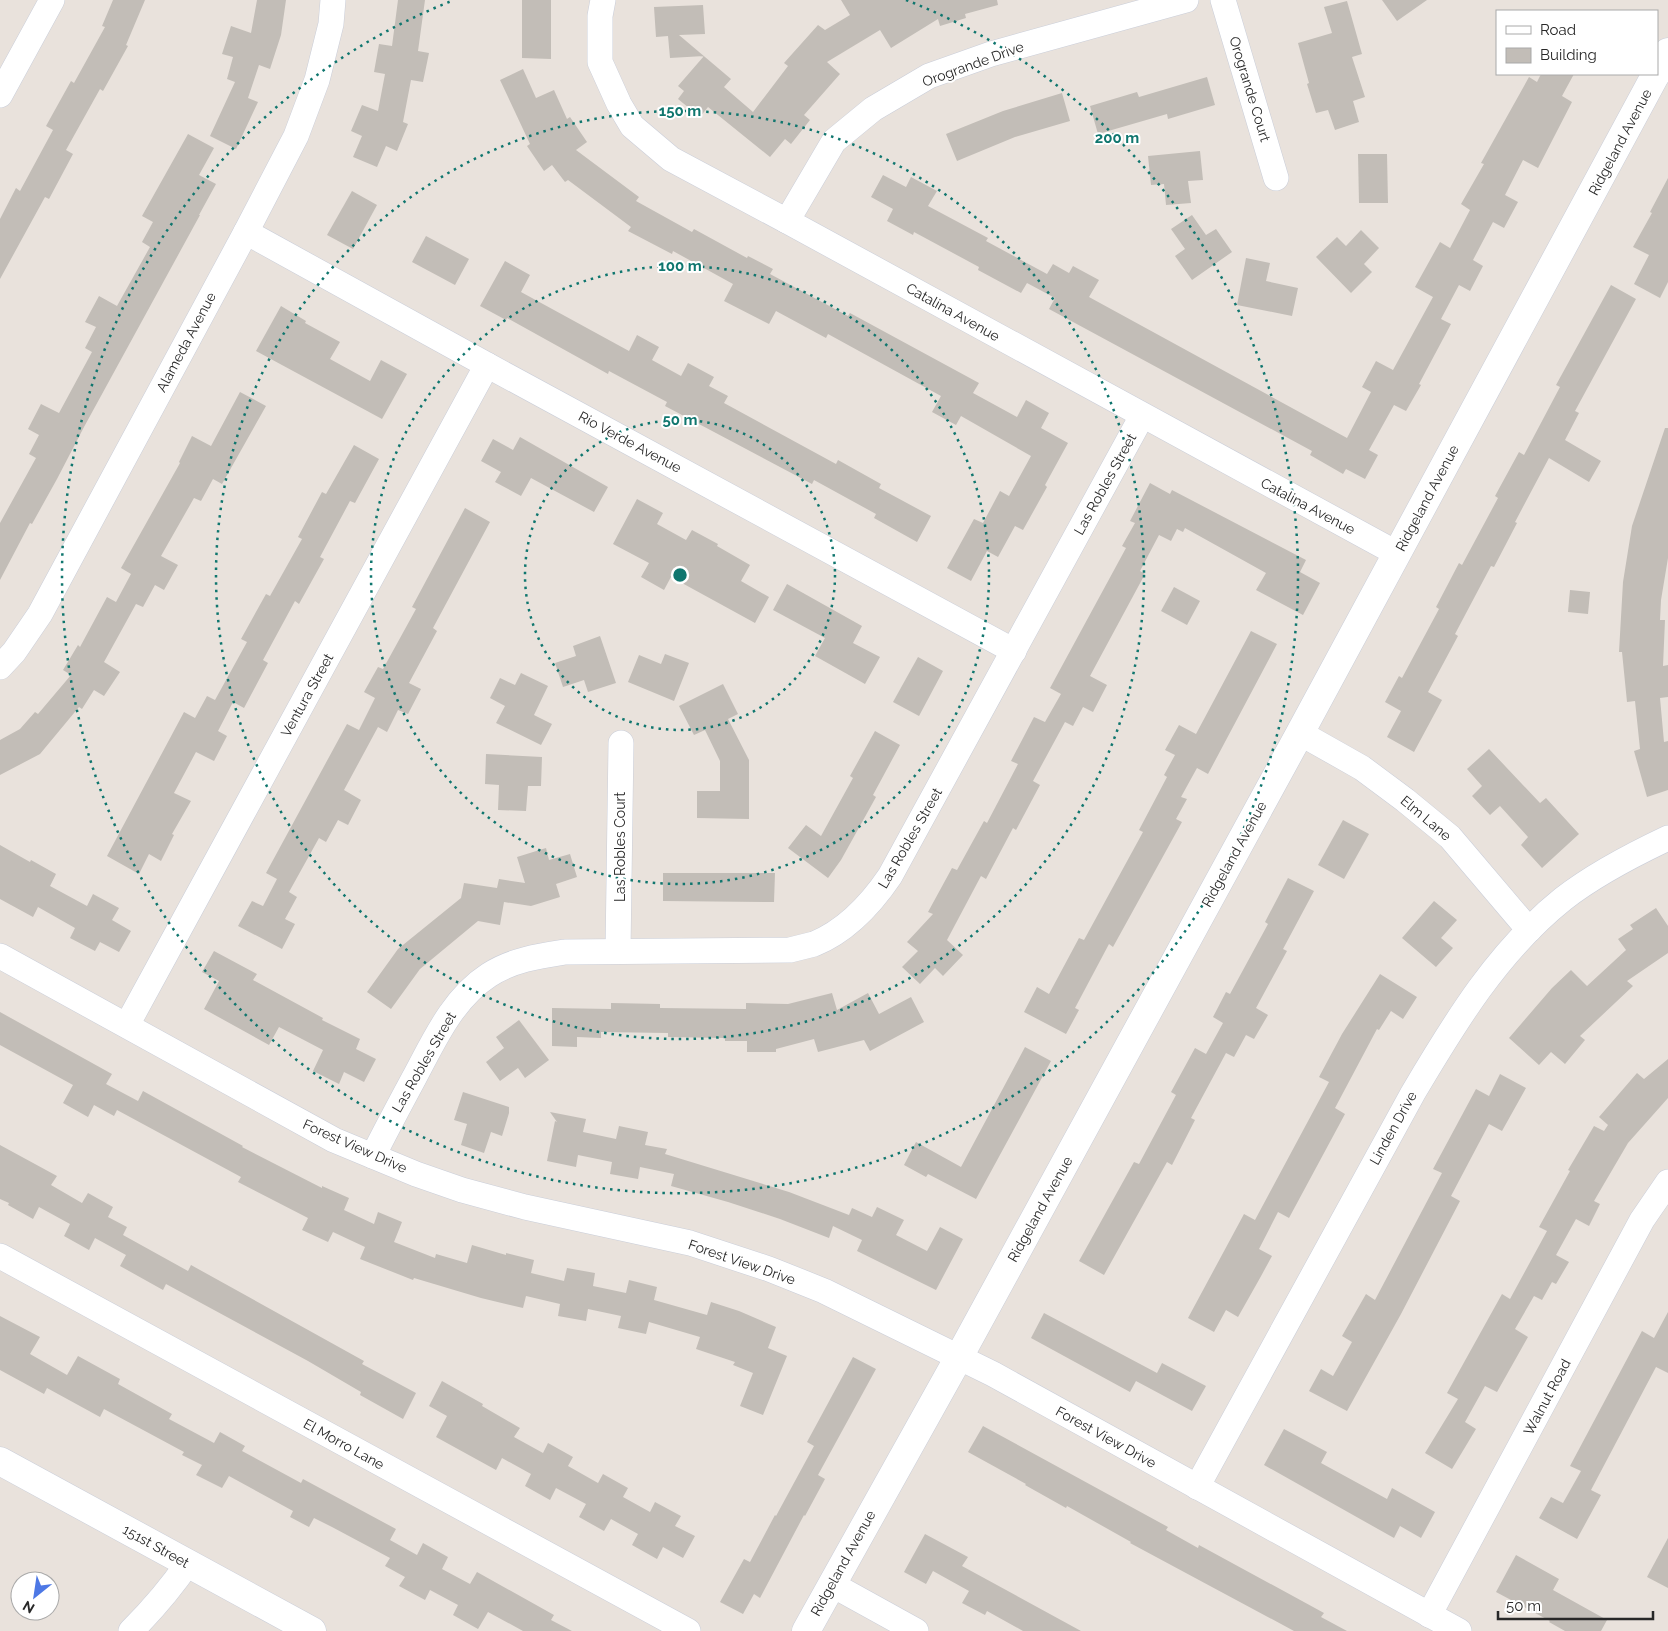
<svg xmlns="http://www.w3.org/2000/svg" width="1668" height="1631" font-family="Raleway,sans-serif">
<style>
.building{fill:#c2bdb7}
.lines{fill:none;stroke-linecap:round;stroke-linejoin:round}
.street-casing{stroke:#caced9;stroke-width:26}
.secondary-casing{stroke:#caced9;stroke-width:29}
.street{stroke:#fff;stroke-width:25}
.secondary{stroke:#fff;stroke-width:28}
.ring{fill:none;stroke:#0f766e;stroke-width:2.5;stroke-dasharray:2.5 5}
.labels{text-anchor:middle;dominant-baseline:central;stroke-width:4;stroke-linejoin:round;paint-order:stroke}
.street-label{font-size:14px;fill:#282828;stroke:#fff}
.centre{fill:#0f766e;stroke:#fff;stroke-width:2.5}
.ring-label{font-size:15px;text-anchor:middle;font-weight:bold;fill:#0f766e;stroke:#fff;stroke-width:4;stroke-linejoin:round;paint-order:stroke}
</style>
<rect width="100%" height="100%" fill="#e9e2dc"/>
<g class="building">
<path d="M113 0H145L126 45 128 46 103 91 100 89 66 150 73 154 49 199 45 197 0 279V219L16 188 20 191 53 130 46 126 71 81 74 83 105 27 102 26Z"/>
<path d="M257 0H286L281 35 270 69 259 65 248 98 258 102 236 149 210 136 235 82 227 79 233 57 222 54 231 26 251 33Z"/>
<path d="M398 0H425L418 51 429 53 423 82 411 80 403 122 408 124 397 151 386 146 377 167 353 157 362 136 351 131 362 105 378 111 385 74 374 72 379 44 392 46Z"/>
<path d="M522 0H551V59L522 58Z"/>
<path d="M841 0H997L998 5 965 14 966 18 940 26 938 19 891 48 880 30 827 62 840 74 804 115 810 120 791 144 785 139 770 157 708 107 700 117 678 99 684 91 678 86 704 56 670 58 668 36 656 37 654 7 703 5 705 34 679 35 731 79 724 87 753 112 788 66 784 63 818 25 825 30 850 15Z"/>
<path d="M1382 0H1427L1397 21Z"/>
<path d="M1347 1 1362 54 1352 57 1365 97 1353 101 1359 122 1335 130 1328 110 1316 113 1307 84 1309 83 1298 43 1332 33 1324 7Z"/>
<path d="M523 69 536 98 554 90 567 119 570 117 587 142 576 150 639 197 636 201 692 232 694 229 747 258 748 256 773 269 770 274 848 316 850 313 979 383 973 393 1017 417 1026 400 1049 413 1041 428 1068 443 1045 485 1047 487 1023 530 1015 526 998 557 987 551 971 581 947 568 974 519 983 523 1000 491 1009 496 1031 456 961 416 956 425 932 412 941 396 828 334 826 338 776 311 769 324 724 301 733 284 673 251 672 254 628 231 631 227 568 180 565 182 552 165 544 171 527 146 530 144 500 80Z"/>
<path d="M1541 74H1574L1562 96 1572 102 1538 168 1523 160 1505 195 1518 202 1504 228 1493 222 1473 260 1483 266 1470 291 1459 285 1441 319 1451 324 1419 384 1421 385 1406 411 1394 405 1369 450 1378 455 1365 479 1346 469 1343 474 1310 455 1312 451 1049 309 1055 298 1027 283 1021 293 978 270 979 267 914 232 913 235 887 221 893 209 871 197 883 175 906 187 911 177 937 191 928 206 988 238 986 241 1047 274 1053 264 1069 273 1073 266 1099 280 1089 297 1347 438 1371 392 1362 387 1376 361 1393 370 1433 297 1415 287 1440 242 1450 248 1470 210 1461 204 1484 164 1481 163 1529 77 1537 82Z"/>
<path d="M1207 77 1215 105 1168 119 1167 114 1098 134 1090 106 1137 92 1139 97Z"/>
<path d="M1062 93 1070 121 1015 137 957 161 946 134 1003 111Z"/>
<path d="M188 134 214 148 199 175 216 184 199 215H200L84 427 57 479 32 524 30 523 0 580V523L36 458 29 454 39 435 28 429 41 404 59 413 92 352 85 348 96 327 85 322 99 296 117 306 150 247 142 242 153 222 142 216Z"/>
<path d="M1200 151 1203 180 1188 181 1191 203 1166 205 1164 184 1151 185 1148 156Z"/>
<path d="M1358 154H1387L1388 203H1359Z"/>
<path d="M1668 178V282L1660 298 1634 284 1649 255 1633 247 1652 213 1650 212Z"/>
<path d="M352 191 377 205 353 249 327 235Z"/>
<path d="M1192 215 1206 235 1216 229 1232 252 1192 280 1175 256 1185 249 1171 229Z"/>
<path d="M1361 230 1379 248 1364 264 1372 272 1351 293 1316 257 1337 237 1346 246Z"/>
<path d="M426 236 469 259 455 285 412 262Z"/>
<path d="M1246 258 1270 263 1266 281 1298 288 1292 316 1237 305Z"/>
<path d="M505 261 530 275 521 292 629 351 637 335 659 347 652 360 681 376 688 363 714 377 709 386 728 396 724 403 836 464 838 460 881 484 879 488 931 516 917 542 874 518 876 514 814 480 812 484 665 406 667 402 609 371 608 374 507 318 506 320 480 306Z"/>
<path d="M1611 285 1636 299 1575 411 1579 413 1565 440 1601 461 1589 482 1549 458 1515 522 1517 523 1494 567 1491 566 1455 634 1458 636 1428 692 1442 700 1414 752 1387 737 1401 711 1385 702 1399 676 1402 678 1439 609 1436 607 1459 563 1462 565 1498 498 1495 496 1519 452 1524 455 1560 387 1556 385Z"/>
<path d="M281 306 306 321 305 323 340 342 330 359 370 381 381 360 407 374 382 419 256 351Z"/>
<path d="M240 392 266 406 222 484 213 479 201 501 194 498 161 556 178 565 164 590 155 585 143 607 136 604 104 662 120 672 104 696 94 690 82 709 79 707 40 754 0 775V740L20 729 35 712 38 714 71 675 63 670 78 645 80 647 107 597 116 602 131 574 121 568 180 463 179 462 192 436 211 446Z"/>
<path d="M1665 428H1668V558L1661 600 1660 620H1665L1663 666 1668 665V697L1660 698 1664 742 1668 741V790L1647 797 1634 751 1640 749 1635 701 1627 702 1622 652H1619L1623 582 1632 526Z"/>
<path d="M520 437 608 487 594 512 531 478 521 496 495 482 501 472 481 461 493 439 513 450Z"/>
<path d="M354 445 379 459 355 503 350 501 320 557 324 559 299 604 295 601 263 660 268 663 244 708 233 702 218 731 227 736 214 761 196 752 174 793 191 801 172 834 174 835 161 861 149 854 139 874 107 856 184 712 195 718 207 696 215 700 247 642 241 639 266 594 270 596 302 539 298 537 322 492 326 494Z"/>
<path d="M1150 483 1170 494 1172 490 1306 560 1300 572 1320 583 1303 615 1256 590 1266 573 1185 528 1183 532 1177 529 1171 541 1159 535 1140 571 1145 574 1090 676 1107 685 1093 712 1083 707 1073 726 1065 722 1033 781 1040 785 1016 830 1013 828 986 879 981 876 947 940 963 955 943 976 935 968 920 984 902 967 918 951 907 942 933 914 928 912 952 868 957 870 984 821 987 823 1018 764 1011 761 1034 717 1045 722 1061 694 1050 688 1126 548 1122 546 1135 523 1130 521Z"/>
<path d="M637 499 663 513 657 524 686 540 692 530 718 544 717 546 750 565 741 581 769 597 755 623 671 577 664 590 641 577 649 563 613 544Z"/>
<path d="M465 508 490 522 433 628 437 631 409 683 421 689 408 714 398 710 387 732 378 727 344 790 361 800 348 825 338 820 326 842 319 838 289 892 297 897 285 919 295 924 282 949 238 926 252 901 263 906 277 879 266 873 347 724 359 730 375 698 364 692 378 667 383 669 416 609 412 607Z"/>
<path d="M787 584 862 626 853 643 880 657 865 684 815 656 825 638 773 610Z"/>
<path d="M1174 587 1200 601 1187 625 1161 611Z"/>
<path d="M1570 590 1590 592 1588 614 1568 612Z"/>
<path d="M1251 631 1277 644 1208 774 1197 768 1181 797 1187 799 1176 819 1182 822 1113 947 1109 944 1075 1008 1079 1010 1066 1034 1024 1012 1037 987 1049 994 1079 938 1084 940 1143 832 1139 830 1167 777 1164 775 1175 755 1165 750 1179 725 1196 734Z"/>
<path d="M600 636 616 683 588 692 584 680 563 687 555 663 576 656 573 646Z"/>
<path d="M665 654 689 663 674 701 628 682 639 655 661 664Z"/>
<path d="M918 657 943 671 919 716 893 702Z"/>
<path d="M521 673 548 686 534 715 552 724 541 745 496 723 505 706 490 698 500 678 515 685Z"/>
<path d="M723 684 738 714 728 719 749 760V819L697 818V791H720V761L705 730 694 735 679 706Z"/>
<path d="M875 731 900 745 873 795 876 797 841 860 828 878 788 848 806 825 821 836 853 778 850 776Z"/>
<path d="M1489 749 1540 803 1546 798 1579 834 1542 868 1521 845 1528 837 1500 806 1490 815 1472 796 1482 786 1467 769Z"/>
<path d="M486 754 542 757 541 786H528L526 811 498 810 499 785 485 784Z"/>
<path d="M1343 820 1369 834 1344 879 1318 865Z"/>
<path d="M0 845 30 862 31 860 56 874 50 886 87 906 93 894 119 908 112 920 131 931 119 952 100 942 95 951 70 938 75 928 38 907 33 917 0 899Z"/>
<path d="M546 848 549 860 570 854 577 877 556 884 560 897 531 906 504 902 500 925 478 921 420 969 391 1009 367 992 398 949 461 898 464 883 497 888 499 879 525 883 517 857Z"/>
<path d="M663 873H775L774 902 663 901Z"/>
<path d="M1288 878 1314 891 1283 949 1287 951 1256 1008 1268 1015 1254 1039 1246 1035 1234 1057 1226 1053 1191 1118 1195 1120 1172 1165 1167 1162 1104 1275 1079 1261 1134 1162 1139 1164 1176 1095 1171 1092 1195 1048 1206 1054 1223 1023 1213 1017 1226 992 1230 994 1268 924 1265 922Z"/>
<path d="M1434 901 1457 920 1441 938 1453 948 1436 967 1402 938Z"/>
<path d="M1656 908 1668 926V953L1627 981 1633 986 1580 1036 1585 1040 1565 1064 1551 1052 1539 1065 1509 1038 1552 988 1571 970 1587 986 1626 950 1618 939 1633 929 1630 925Z"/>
<path d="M214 951 257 974 253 980 323 1018 322 1020 360 1039 356 1049 376 1059 364 1082 344 1072 339 1084 313 1071 323 1050 279 1027 269 1045 204 1009 219 981 202 972Z"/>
<path d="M1380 974 1417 997 1403 1019 1391 1011 1379 1030 1377 1029 1335 1108 1345 1114 1289 1218 1278 1212 1259 1249 1272 1256 1260 1278 1238 1317 1226 1310 1214 1332 1188 1318 1244 1214 1255 1220 1329 1082 1319 1077 1342 1034Z"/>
<path d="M832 993 837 1010 868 993 879 1014 911 997 924 1022 870 1051 864 1040 818 1052 814 1039 776 1049V1052H747V1041H725V1038L668 1037V1033L601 1032V1038L577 1037V1047L552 1046V1008L611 1009V1003L660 1004V1008L746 1009V1003L788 1004Z"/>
<path d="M0 1012 112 1074 106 1084 138 1101 143 1091 243 1146 242 1147 322 1188V1186L349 1198 344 1210 374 1224 378 1212 402 1222 394 1242 435 1258 436 1254 467 1263 472 1245 506 1255V1253L534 1260 531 1273 564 1281 567 1268 595 1273 593 1286 626 1293 629 1280 657 1287 654 1300 707 1315 711 1302 739 1311 776 1327 768 1348 787 1356 763 1415 740 1406 753 1373 733 1365 735 1362 696 1349 700 1337 649 1322 646 1334 618 1328 621 1316 588 1309 586 1321 558 1316 560 1304 526 1296 523 1308 481 1298 414 1278 413 1280 360 1259 365 1247 333 1232 328 1242 302 1230 308 1218 238 1182 241 1177 117 1110 114 1116 94 1105 88 1117 63 1103 73 1085 0 1045Z"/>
<path d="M519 1020 549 1060 525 1078 518 1068 500 1081 486 1062 504 1048 496 1037Z"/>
<path d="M1025 1047 1051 1061 976 1199 928 1174 926 1177 904 1165 916 1142 961 1167Z"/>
<path d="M1668 1059V1098L1628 1143 1594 1201 1600 1204 1589 1226 1576 1219 1556 1255 1569 1262 1556 1284 1552 1282 1542 1300 1534 1296 1515 1329 1528 1337 1497 1392 1485 1386 1465 1422 1476 1429 1452 1469 1425 1453 1458 1399 1447 1393 1502 1294 1510 1299 1547 1231 1539 1227 1570 1171 1568 1170 1594 1126 1604 1131 1608 1125 1599 1117 1637 1073 1644 1079Z"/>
<path d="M1500 1074 1526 1088 1502 1131 1489 1124 1451 1196 1460 1201 1401 1314 1347 1411 1309 1391 1321 1369 1333 1376 1352 1342 1342 1336 1366 1294 1375 1300 1442 1173 1433 1169 1476 1089 1489 1096Z"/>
<path d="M463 1092 509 1107V1113L502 1136 491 1132 484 1153 461 1145 467 1124 454 1120Z"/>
<path d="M550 1112 586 1119 583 1132 616 1139 619 1126 648 1132 645 1145 667 1149 665 1154 789 1192 849 1215 852 1208 872 1217 877 1207 904 1220 896 1235 927 1251 940 1227 963 1239 936 1290 857 1251 862 1240 833 1226 829 1238 780 1219 728 1202 671 1186 674 1174 640 1167 638 1179 610 1174 612 1162 578 1155 576 1167 547 1161 555 1121 557 1122Z"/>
<path d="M0 1145 57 1176 51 1185 82 1203 88 1193 113 1207 108 1217 127 1227 123 1235 188 1271 191 1265 364 1361 362 1364 416 1393 403 1419 360 1395 361 1392 308 1361 166 1284 163 1290 120 1266 126 1255 95 1238 89 1250 64 1236 70 1224 39 1207 33 1219 8 1205 9 1203 0 1199Z"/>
<path d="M1668 1312V1373L1656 1367 1591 1490 1601 1495 1577 1539 1539 1518 1551 1497 1563 1503 1581 1471 1570 1466 1642 1331 1654 1338Z"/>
<path d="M1044 1313 1157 1373 1162 1363 1206 1386 1192 1411 1136 1381 1130 1392 1031 1338Z"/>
<path d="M0 1316 40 1337 30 1354 67 1375 78 1356 120 1379 118 1384 172 1414 169 1419 214 1443 220 1432 245 1446 242 1451 301 1483 303 1479 396 1529 390 1540 417 1555 423 1543 448 1557 442 1569 470 1584 477 1572 554 1615 551 1620 572 1631H523L488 1612 478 1629 453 1615 458 1605 430 1590 425 1600 399 1586 405 1577 385 1566 390 1558 332 1527 314 1518 309 1527 290 1517 293 1511 229 1476 222 1488 196 1475 202 1465 182 1455 184 1452 104 1409 100 1417 47 1388 44 1394 0 1370Z"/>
<path d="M853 1357 876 1369 818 1475 825 1479 805 1516 804 1515 760 1598 754 1594 743 1614 720 1602 744 1559 750 1562 775 1515 776 1516 814 1446 807 1442Z"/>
<path d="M442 1381 483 1404 482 1406 520 1428 514 1437 543 1453 548 1443 573 1457 568 1466 598 1483 603 1474 628 1488 623 1497 650 1512 655 1502 681 1516 675 1526 695 1536 683 1558 663 1547 657 1559 632 1545 638 1534 611 1519 604 1531 579 1517 586 1504 556 1488 550 1500 525 1486 531 1474 502 1458 496 1470 436 1437 447 1416 429 1406Z"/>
<path d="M983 1426 1168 1527 1166 1530 1198 1548 1199 1545 1324 1613 1321 1617 1347 1631H1294L1130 1543 1131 1542 1067 1506 1066 1508 1025 1485 1026 1484 968 1452Z"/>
<path d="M1284 1429 1327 1452 1321 1463 1387 1499 1392 1488 1435 1512 1421 1538 1400 1526 1394 1538 1264 1465Z"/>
<path d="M925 1534 968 1557 962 1566 1081 1631H1023L987 1611 985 1615 962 1603 969 1591 933 1571 926 1584 904 1572Z"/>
<path d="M1668 1538V1588L1647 1577Z"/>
<path d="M1516 1555 1559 1579 1553 1590 1607 1620 1601 1631H1565L1549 1622 1550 1621 1496 1592Z"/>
</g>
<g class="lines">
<defs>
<g id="street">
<path d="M603 0 600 16V62L619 104 632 126 671 159 787 221 1396 553"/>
<path d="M1223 0 1276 178"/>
<path d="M0 95 52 0"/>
<path d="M787 221 834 141 873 109 929 76 991 54 1186 0"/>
<path d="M246 232 487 365 1014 651"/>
<path d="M0 667 14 652 40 614 246 232 296 136 317 80 331 24 333 0"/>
<path d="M1300 733 1362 768 1405 800 1450 837 1529 930"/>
<path d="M618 951 621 743"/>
<path d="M0 956 334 1140 416 1174 462 1190 525 1207 690 1243 769 1269 824 1291 993 1374 1459 1631"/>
<path d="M127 1025 487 365"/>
<path d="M373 1156C386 1130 400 1104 414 1078 434 1041 452 999 489 975 512 960 539 956 565 952L790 950C798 948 806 946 814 944 846 931 871 904 890 876L1142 416"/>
<path d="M0 1256 688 1631"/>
<path d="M1197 1487 1413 1093C1455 1022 1498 951 1563 899 1595 874 1632 855 1668 838"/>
<path d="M831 1584 916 1631"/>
<path d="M1429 1615 1642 1220 1668 1182"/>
<path d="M131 1631C152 1610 171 1588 188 1563"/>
</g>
<g id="secondary">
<path d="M1657 73 1668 52"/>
<path d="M0 1461 312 1631"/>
<path d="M806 1631 959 1357 1300 733 1656 74"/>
</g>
</defs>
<use href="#street" class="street-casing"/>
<use href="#secondary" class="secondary-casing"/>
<use href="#street" class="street"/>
<use href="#secondary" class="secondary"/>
</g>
<g class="ring">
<circle cx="680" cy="575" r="155"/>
<circle cx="680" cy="575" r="309"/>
<circle cx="680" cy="575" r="464"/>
<path d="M906 0A618 618 0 1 1 454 0"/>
</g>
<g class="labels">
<g class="street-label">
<text transform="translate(973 64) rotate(-20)">Orogrande Drive</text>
<text transform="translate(1250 89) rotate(73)">Orogrande Court</text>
<text transform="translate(1620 142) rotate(-62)">Ridgeland Avenue</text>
<text transform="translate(953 312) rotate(29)">Catalina Avenue</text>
<text transform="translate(186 342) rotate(-62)">Alameda Avenue</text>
<text transform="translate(630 442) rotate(28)">Rio Verde Avenue</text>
<text transform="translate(1105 484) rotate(-61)">Las Robles Street</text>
<text transform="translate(1427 498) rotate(-62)">Ridgeland Avenue</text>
<text transform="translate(1308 506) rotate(28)">Catalina Avenue</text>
<text transform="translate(307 695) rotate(-61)">Ventura Street</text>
<text transform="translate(1426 818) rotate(40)">Elm Lane</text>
<text transform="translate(910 838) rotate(-60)">Las Robles Street</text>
<text transform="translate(620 847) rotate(-90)">Las Robles Court</text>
<text transform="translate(1234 854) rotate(-61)">Ridgeland Avenue</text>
<text transform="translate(424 1062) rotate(-60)">Las Robles Street</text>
<text transform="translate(1393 1128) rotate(-61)">Linden Drive</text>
<text transform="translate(355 1146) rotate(24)">Forest View Drive</text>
<text transform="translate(1040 1209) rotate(-61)">Ridgeland Avenue</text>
<text transform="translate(742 1262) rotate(19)">Forest View Drive</text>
<text transform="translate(1547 1397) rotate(-62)">Walnut Road</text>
<text transform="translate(1106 1437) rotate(29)">Forest View Drive</text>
<text transform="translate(344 1444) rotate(29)">El Morro Lane</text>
<text transform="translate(156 1546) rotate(29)">151st Street</text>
<text transform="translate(843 1563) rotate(-61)">Ridgeland Avenue</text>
</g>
</g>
<circle cx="680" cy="575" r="8" class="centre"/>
<g class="ring-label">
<text x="680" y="116">150 m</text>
<text x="1117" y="143">200 m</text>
<text x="680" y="271">100 m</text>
<text x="680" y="425">50 m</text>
</g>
<rect x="1496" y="10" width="162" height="65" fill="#ffffff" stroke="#a9a9a9"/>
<rect x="1506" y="26" width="25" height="8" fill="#ffffff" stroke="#a9a9a9"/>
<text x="1540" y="35" font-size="15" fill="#282828">Road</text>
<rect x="1506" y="48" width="25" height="15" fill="#c2bdb7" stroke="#a9a9a9"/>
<text x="1540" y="60" font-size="15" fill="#282828">Building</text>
<g transform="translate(35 1596) rotate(210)"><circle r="24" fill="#ffffff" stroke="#a9a9a9"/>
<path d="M0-4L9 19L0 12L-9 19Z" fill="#4d78e5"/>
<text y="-8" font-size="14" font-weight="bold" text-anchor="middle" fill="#282828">N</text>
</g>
<path d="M1498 1611v8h155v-8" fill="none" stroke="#282828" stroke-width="2.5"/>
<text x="1506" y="1611" font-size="15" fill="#282828" stroke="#ffffff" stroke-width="4" paint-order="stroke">50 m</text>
</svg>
